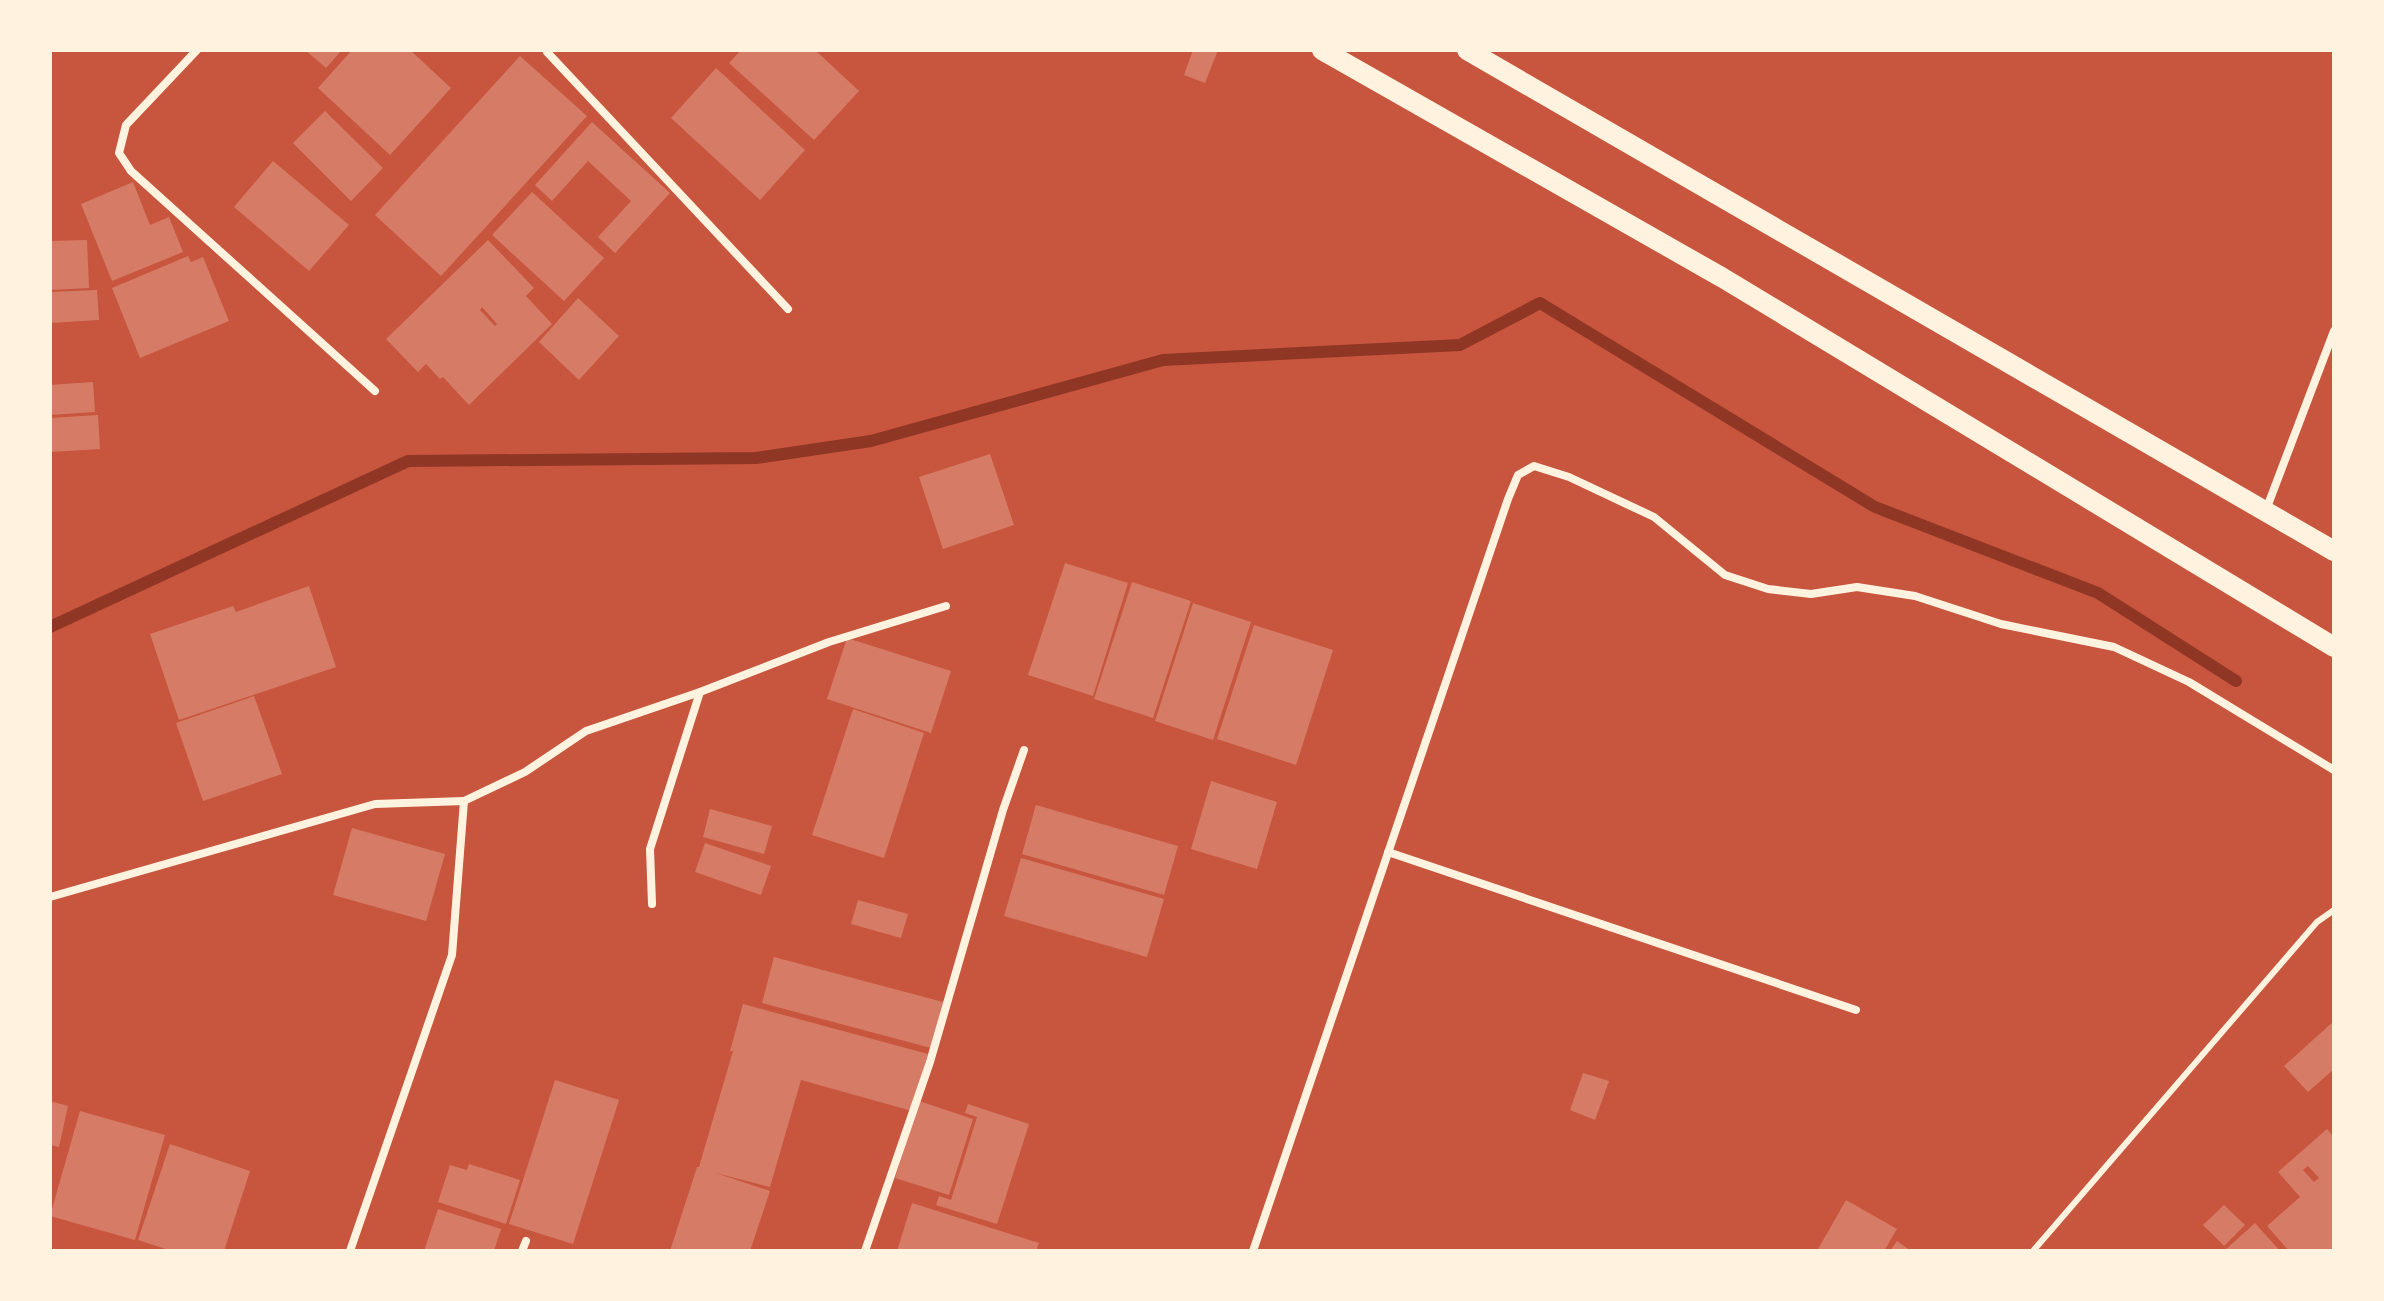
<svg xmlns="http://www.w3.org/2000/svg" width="2384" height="1301" font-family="Manrope,sans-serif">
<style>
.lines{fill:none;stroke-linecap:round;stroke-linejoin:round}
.stream{stroke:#8f3625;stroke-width:12}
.building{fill:#d67c66;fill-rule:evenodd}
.service{stroke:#fff3e0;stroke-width:6}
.minor{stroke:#fff3e0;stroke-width:8}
.primary{stroke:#fff3e0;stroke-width:20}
</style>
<rect width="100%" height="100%" fill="#c8553d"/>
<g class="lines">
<path class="stream" d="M50 627 408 461 756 458 871 441 1163 360 1460 345 1540 303 1875 507 2098 593 2236 681"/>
</g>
<g class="building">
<path d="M305 50H342L326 68Z"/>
<path d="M352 50H410L451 88 390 155 318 88Z"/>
<path d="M741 50H815L859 91 814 140 729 63Z"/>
<path d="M1193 50H1218L1205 83 1184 75Z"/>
<path d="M520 56 587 116 441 276 375 215Z"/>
<path d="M716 68 805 150 760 200 671 118Z"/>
<path d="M325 111 383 168 351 201 293 143Z"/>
<path d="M592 122 670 193 615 253 598 237 631 201 588 161 552 201 535 185Z"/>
<path d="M273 161 349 225 309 271 234 207Z"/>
<path d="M133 182 150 225 169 217 183 252 112 281 81 204Z"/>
<path d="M532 192 604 258 564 301 492 235Z"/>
<path d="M87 240 89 288 50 290V241Z"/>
<path d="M488 240 534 288 526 296 552 324 469 405 443 377 440 379 426 364 418 372 386 339ZM482 307 497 324 495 326 480 310Z"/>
<path d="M188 256 191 262 203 257 229 321 140 358 112 288Z"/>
<path d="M97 290 99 320 50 323V292Z"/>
<path d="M578 298 619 336 579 380 539 342Z"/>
<path d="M93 382 95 412 50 415V385Z"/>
<path d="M98 415 100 449 50 452V418Z"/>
<path d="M990 454 1014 525 943 549 919 477Z"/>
<path d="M1065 563 1128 583 1093 696 1028 675Z"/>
<path d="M1132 582 1191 601 1153 718 1094 699Z"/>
<path d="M309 586 336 667 179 720 150 634 233 606 236 612Z"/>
<path d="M1193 603 1251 622 1213 740 1155 721Z"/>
<path d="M1254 625 1333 650 1296 765 1217 739Z"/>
<path d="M847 638 951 671 931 733 827 699Z"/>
<path d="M254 696 282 774 203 801 176 723Z"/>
<path d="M853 709 924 733 884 858 812 835Z"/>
<path d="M1211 781 1277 802 1257 869 1191 849Z"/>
<path d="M1036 805 1178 846 1164 895 1022 854Z"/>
<path d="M710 809 772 826 764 854 703 837Z"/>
<path d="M352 828 445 854 426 921 333 895Z"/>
<path d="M705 843 771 866 761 895 695 872Z"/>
<path d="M1021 858 1164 899 1147 957 1004 916Z"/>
<path d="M858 900 908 914 901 938 851 924Z"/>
<path d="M774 957 943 1002 931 1048 762 1003Z"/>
<path d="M743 1004 928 1054 912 1111 801 1080 770 1187 716 1173 770 1191 750 1251H670L697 1167H699L733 1051H730Z"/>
<path d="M2334 1021V1069L2308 1092 2284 1066Z"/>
<path d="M1583 1073 1609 1081 1595 1120 1570 1110Z"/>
<path d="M555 1080 619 1100 573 1244 509 1224Z"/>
<path d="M50 1101 68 1106 59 1147 50 1145Z"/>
<path d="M919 1101 973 1119 949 1195 895 1178Z"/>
<path d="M968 1104 1029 1124 997 1224 936 1205 939 1196 951 1200 977 1117 965 1113Z"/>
<path d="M80 1111 165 1135 135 1240 50 1216Z"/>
<path d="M2327 1129 2334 1137V1251H2289L2267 1226 2300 1197 2278 1172ZM2308 1166 2319 1178 2314 1182 2303 1170Z"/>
<path d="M170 1144 250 1171 224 1251H172L138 1240Z"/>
<path d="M469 1164 520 1180 506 1224 438 1202 450 1165 467 1170Z"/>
<path d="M1846 1200 1897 1229 1884 1251H1817Z"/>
<path d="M912 1203 1039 1243 1036 1251H897Z"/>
<path d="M2224 1205 2245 1225 2224 1246 2203 1225Z"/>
<path d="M438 1209 501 1229 494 1251H424Z"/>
<path d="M2255 1223 2280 1251H2224Z"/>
<path d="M1897 1241 1911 1251H1890Z"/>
</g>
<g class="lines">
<path class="service" d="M2033 1251 2317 922 2334 910"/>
<g class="minor">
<path d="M197 50 126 125 119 153 131 171 375 391"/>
<path d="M547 52 788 309"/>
<path d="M2266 510 2334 331"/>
<path d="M464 801 525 772 586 731 700 692 829 642 946 606"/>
<path d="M1388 852 1856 1010"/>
<path d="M50 897 375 804 464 801 452 955 350 1251"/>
<path d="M652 904 650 849 700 692"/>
<path d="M522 1251 526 1241"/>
<path d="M865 1251 930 1062 1003 810 1024 750"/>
<path d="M1253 1251 1508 499 1518 475 1534 466 1569 477 1654 517 1725 575 1768 589 1811 594 1857 587 1915 596 2001 624 2114 647 2189 682 2334 770"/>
</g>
<g class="primary">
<path d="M1322 50 1723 278 2334 647"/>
<path d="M1467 50 2334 551"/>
</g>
</g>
<rect width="2384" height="1301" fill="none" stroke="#fff3e0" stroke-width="104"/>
</svg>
